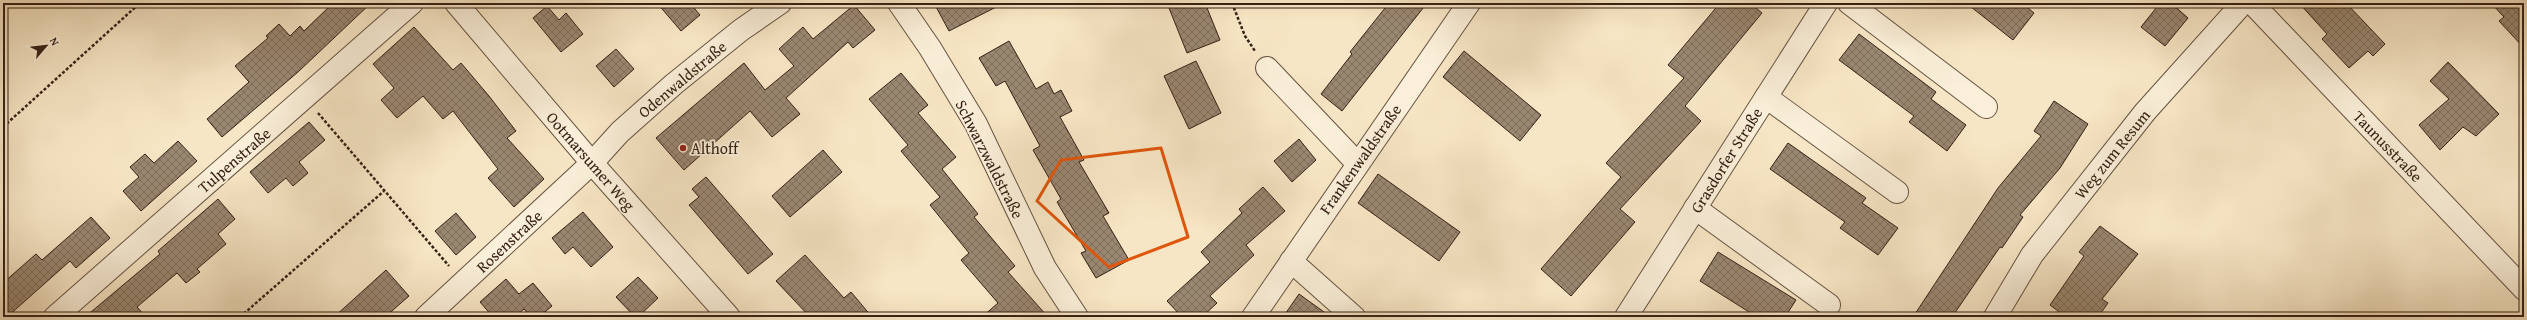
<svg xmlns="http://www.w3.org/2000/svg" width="2527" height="320" font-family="'Gentium Book Plus',serif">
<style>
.building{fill:url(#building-cross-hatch);stroke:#352015}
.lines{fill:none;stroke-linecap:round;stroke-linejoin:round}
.minor-casing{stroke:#665241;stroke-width:24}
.path{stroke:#352015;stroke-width:2.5;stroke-dasharray:3 2;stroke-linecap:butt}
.minor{stroke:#faefd9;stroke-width:22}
.marked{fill:none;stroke:#df560c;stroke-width:3;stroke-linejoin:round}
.poi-dot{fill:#8f2418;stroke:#faefd9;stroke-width:1.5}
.labels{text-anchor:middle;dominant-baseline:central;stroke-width:3.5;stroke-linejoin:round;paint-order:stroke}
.street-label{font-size:16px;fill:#352015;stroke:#faefd9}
.poi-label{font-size:16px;fill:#352015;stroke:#faefd9;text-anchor:start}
</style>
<defs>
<pattern id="building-cross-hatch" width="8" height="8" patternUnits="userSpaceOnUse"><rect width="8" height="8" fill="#9a8771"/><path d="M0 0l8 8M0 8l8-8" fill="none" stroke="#7e6e5c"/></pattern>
</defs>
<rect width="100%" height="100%" fill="#f7e6c5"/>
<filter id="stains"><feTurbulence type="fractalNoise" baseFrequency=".005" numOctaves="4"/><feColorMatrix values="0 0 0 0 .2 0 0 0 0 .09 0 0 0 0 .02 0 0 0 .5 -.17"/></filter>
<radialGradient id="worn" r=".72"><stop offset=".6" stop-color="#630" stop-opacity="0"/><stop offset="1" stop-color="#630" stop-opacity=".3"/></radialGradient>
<g class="building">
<path d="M333 3H371L298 72 222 137 207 119 249 82 235 66 268 38 266 36 279 24 290 36 300 26 304 31Z"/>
<path d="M657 3H690L700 15 681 31Z"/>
<path d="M934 3H1004L949 31Z"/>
<path d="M1167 3H1205L1220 40 1187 53Z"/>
<path d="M1389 3H1427L1342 111 1321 94 1352 54 1350 52Z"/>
<path d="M1720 3H1750L1762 13 1685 106 1701 121 1620 209 1635 222 1571 296 1541 269 1621 177 1606 163 1684 78 1668 65Z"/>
<path d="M1966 3H2022L2034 13 2013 40Z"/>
<path d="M2160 3H2171L2188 18 2165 46 2141 27Z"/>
<path d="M2299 3H2346L2385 44 2373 56 2368 51 2349 68 2322 39 2327 34Z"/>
<path d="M2491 3H2524V48L2499 21 2504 17Z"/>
<path d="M854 5 875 30 853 48 848 42 786 98 800 114 772 137 750 111 684 170 656 138 744 63 765 90 794 66 779 49 803 27 813 39Z"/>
<path d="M547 6 559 20 566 13 583 34 561 52 533 18Z"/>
<path d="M414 27 453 70 461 63 489 96 516 131 507 138 544 179 514 207 488 178 498 169 453 111 443 119 423 96 397 118 381 100 394 88 373 64Z"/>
<path d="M1859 34 1936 92 1931 99 1966 125 1947 151 1909 122 1914 116 1839 60Z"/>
<path d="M1009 41 1036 89 1048 82 1054 94 1061 90 1072 111 1060 117 1084 160 1079 162 1109 213 1103 216 1129 260 1096 278 1081 253 1086 251 1057 202 1061 199 1033 150 1040 146 1005 81 996 86 979 58Z"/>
<path d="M616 49 634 69 614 87 596 66Z"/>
<path d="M1464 51 1541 115 1520 141 1443 77Z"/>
<path d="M1196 61 1221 113 1189 129 1164 76Z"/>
<path d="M2448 62 2499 114 2476 136 2463 127 2440 150 2419 125 2449 99 2430 81Z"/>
<path d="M901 73 928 105 918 113 956 157 942 169 978 214 974 217 1015 266 1008 272 1048 317H982L998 303 961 260 969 253 930 205 940 197 901 151 908 145 869 99Z"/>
<path d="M2054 101 2088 124 2060 168 2020 215 2023 217 2002 248 2000 247 1952 317H1913L1998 188 2041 136 2034 131Z"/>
<path d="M309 122 325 140 299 162 308 173 293 186 286 178 268 193 250 172Z"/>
<path d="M1299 139 1316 160 1292 182 1274 161Z"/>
<path d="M178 141 197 161 141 211 123 191 139 177 130 167 145 154 154 163Z"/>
<path d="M1788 143 1866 198 1862 203 1898 228 1878 255 1840 228 1845 222 1770 169Z"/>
<path d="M823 150 842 172 790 217 772 196Z"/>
<path d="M1378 174 1460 232 1439 261 1358 203Z"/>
<path d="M706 177 773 254 748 274 689 205 699 197 692 189Z"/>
<path d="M1263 187 1285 211 1246 245 1254 255 1210 296 1217 303 1202 317H1182L1167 301 1210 262 1201 252 1242 213 1239 209Z"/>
<path d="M218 199 235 219 218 234 226 244 197 269 200 272 186 283 177 273 137 307 146 317H85L160 254 158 251Z"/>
<path d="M583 212 613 247 591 267 573 247 565 254 552 238Z"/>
<path d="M456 213 476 237 456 255 435 231Z"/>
<path d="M91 217 110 238 76 268 70 261 7 317H3V283L36 254 42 260Z"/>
<path d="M2100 226 2138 254 2102 299 2108 303 2098 317H2066L2050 305 2084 256 2079 252Z"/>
<path d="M1718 252 1796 300 1785 317H1757L1700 281Z"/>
<path d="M805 255 844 298 851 292 872 317H810L776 281Z"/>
<path d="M386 270 409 296 385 317H334Z"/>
<path d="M638 277 658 298 638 317H635L616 297Z"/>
<path d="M506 279 519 294 533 283 552 306 539 317H531L524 309 514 317H493L480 302Z"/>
<path d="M1299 294 1331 317H1283Z"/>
</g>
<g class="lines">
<defs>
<g id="minor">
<path d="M456 3 592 163 729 317"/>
<path d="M899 3 930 48 976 124 1045 268 1077 317"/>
<path d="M1849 3 1986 107"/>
<path d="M2252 3 2524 289"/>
<path d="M1267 68 1357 163"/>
<path d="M1766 97 1897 192"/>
<path d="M1695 208 1829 305"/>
<path d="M1291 261 1354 317"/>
<path d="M55 317 412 3"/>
<path d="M426 317 592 163 620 132 674 84 741 30 780 3"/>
<path d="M1253 317 1469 3"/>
<path d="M1626 317 1826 3"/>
<path d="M1995 317 2032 255 2145 112 2243 3"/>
</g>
</defs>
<use href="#minor" class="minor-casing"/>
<g class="path">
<path d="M1232 3 1245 36 1255 51"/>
<path d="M318 113 449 266"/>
<path d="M3 127 140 3"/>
<path d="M240 317 384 191"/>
</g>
<use href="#minor" class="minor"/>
</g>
<path class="marked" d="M1161 148 1188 237 1109 267 1037 201 1061 160Z"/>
<circle class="poi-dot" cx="683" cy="148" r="4"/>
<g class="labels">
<g class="street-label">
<text transform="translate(682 79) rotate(-40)">Odenwaldstraße</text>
<text transform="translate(2388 146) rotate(46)">Taunusstraße</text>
<text transform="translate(2112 154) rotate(-51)">Weg zum Resum</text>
<text transform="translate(990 159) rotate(63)">Schwarzwaldstraße</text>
<text transform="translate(1360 159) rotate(-55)">Frankenwaldstraße</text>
<text transform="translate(234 160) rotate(-41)">Tulpenstraße</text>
<text transform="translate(1726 160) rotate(-58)">Grasdorfer Straße</text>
<text transform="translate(591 161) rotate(49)">Ootmarsumer Weg</text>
<text transform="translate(509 241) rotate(-43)">Rosenstraße</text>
</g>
<g class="poi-label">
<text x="691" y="148">Althoff</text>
</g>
</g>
<rect width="2527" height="320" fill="none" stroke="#f7e6c5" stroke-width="16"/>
<rect x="4" y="4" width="2519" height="312" fill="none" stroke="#352015" stroke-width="2"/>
<rect x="8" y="8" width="2511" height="304" fill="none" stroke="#352015"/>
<g transform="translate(46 46) rotate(62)" stroke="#faefd9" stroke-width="3" paint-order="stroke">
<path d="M0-3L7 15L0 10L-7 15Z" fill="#352015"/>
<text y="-6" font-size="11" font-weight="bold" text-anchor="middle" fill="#352015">N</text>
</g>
<rect width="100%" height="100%" filter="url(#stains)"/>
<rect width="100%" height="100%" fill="url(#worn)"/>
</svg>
